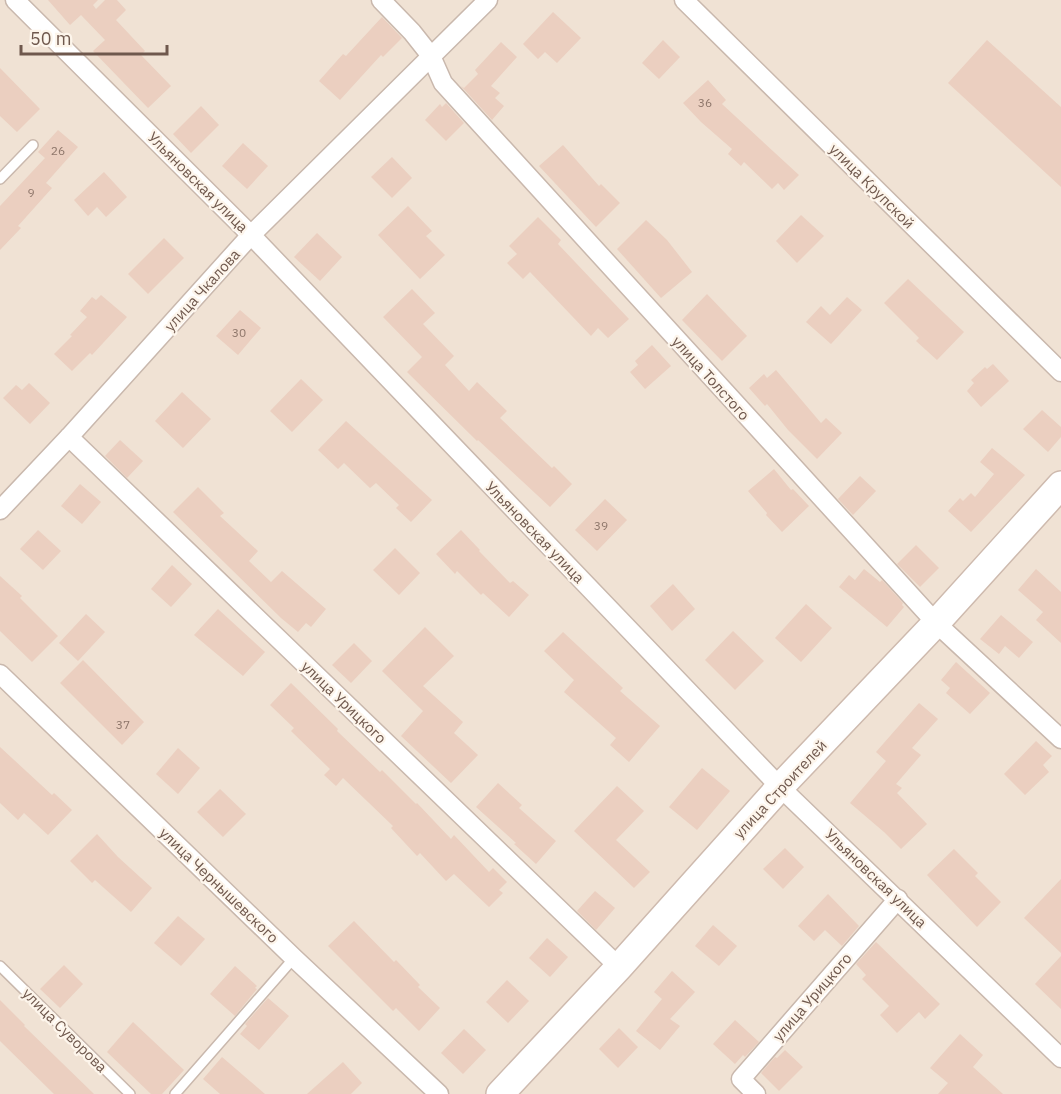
<svg xmlns="http://www.w3.org/2000/svg" width="1061" height="1094" font-family="'IBM Plex Sans',sans-serif">
<style>
.residential{fill:#f0e2d4}
.building{fill:#ebcfc0}
.lines{fill:none;stroke-linecap:round;stroke-linejoin:round}
.lane-casing{stroke:#c9b8ad;stroke-width:12}
.street-casing{stroke:#c9b8ad;stroke-width:21}
.secondary-casing{stroke:#cebaae;stroke-width:30}
.lane{stroke:#fff;stroke-width:9}
.street{stroke:#fff;stroke-width:18}
.secondary{stroke:#fff;stroke-width:27}
.labels{text-anchor:middle;dominant-baseline:central;stroke-width:4.5;stroke-linejoin:round;paint-order:stroke}
.number-label{font-size:12px;fill:#8e766a}
.street-label{font-size:15px;fill:#6f584d;stroke:#fdf5eb}
</style>
<rect width="100%" height="100%" fill="#f9f0e5"/>
<rect class="residential" x="0" y="0" width="1061" height="1094"/>
<g class="building">
<path d="M48 0H98L93 5 96 9 105 0H117L126 10 116 20 145 51 141 55 171 86 148 108 93 51 105 40 81 15 70 25Z"/>
<path d="M553 12 581 38 557 63 545 52 538 59 523 44Z"/>
<path d="M382 17 402 38 383 57 381 55 340 100 319 81 343 54 346 56Z"/>
<path d="M663 40 680 57 659 79 642 63Z"/>
<path d="M987 40 1061 107V187L948 83Z"/>
<path d="M501 42 517 57 491 86 500 93 495 98 504 106 492 120 461 86 464 88 478 74 475 70Z"/>
<path d="M0 68 40 109 17 132 0 116Z"/>
<path d="M708 80 726 100 722 104 799 175 784 190 778 183 772 189 744 162 741 166 728 154 732 149 701 122 683 103Z"/>
<path d="M446 103 464 123 446 141 425 120 440 104 442 107Z"/>
<path d="M201 106 219 125 191 153 173 134Z"/>
<path d="M58 130 78 147 46 183 52 188 18 226 21 228 0 250V206L45 158 38 152Z"/>
<path d="M243 143 268 166 247 189 222 166Z"/>
<path d="M563 145 599 186 601 184 620 203 596 227 539 166Z"/>
<path d="M392 157 412 178 392 198 371 177Z"/>
<path d="M104 172 127 197 106 217 97 207 88 216 74 200Z"/>
<path d="M408 206 432 231 426 236 445 255 420 279 378 235Z"/>
<path d="M801 215 824 236 797 263 776 241Z"/>
<path d="M538 217 561 240 558 244 629 319 608 338 598 328 591 336 530 272 523 279 507 263 517 254 509 246Z"/>
<path d="M646 220 667 240 692 272 661 298 617 249Z"/>
<path d="M317 233 342 257 320 281 294 257Z"/>
<path d="M164 238 184 258 148 294 128 274Z"/>
<path d="M908 279 964 332 937 360 916 341 919 338 884 303Z"/>
<path d="M412 289 435 313 423 324 454 356 445 365 469 391 477 382 507 411 500 418 552 468 554 466 572 484 550 507 478 440 477 441 407 372 422 357 383 317Z"/>
<path d="M707 294 747 336 722 361 682 320Z"/>
<path d="M101 295 127 317 92 355 90 353 72 371 54 354 72 336 70 335 87 317 80 311 92 297 96 300Z"/>
<path d="M847 297 862 310 831 344 806 322 821 306 830 315Z"/>
<path d="M240 310 261 328 238 355 216 336Z"/>
<path d="M652 345 671 366 645 389 630 372 638 365 635 361Z"/>
<path d="M993 364 1009 381 981 407 967 391 974 383 971 380 985 367 987 369Z"/>
<path d="M776 370 821 423 826 418 842 433 817 459 788 430 767 404 765 406 749 388 764 374 767 378Z"/>
<path d="M301 379 323 400 292 432 270 411Z"/>
<path d="M29 383 50 403 30 424 3 398 16 385 22 390Z"/>
<path d="M182 392 211 419 183 448 155 421Z"/>
<path d="M1042 410 1061 427V437L1048 452 1023 429Z"/>
<path d="M346 421 432 500 411 522 396 508 399 505 376 483 370 488 344 463 338 469 318 450Z"/>
<path d="M120 440 143 461 127 478 105 456Z"/>
<path d="M992 448 1025 475 971 532 948 511 960 498 963 501 971 493 975 497 994 474 980 462Z"/>
<path d="M774 469 791 490 793 489 809 506 782 532 766 515 767 513 748 491Z"/>
<path d="M860 476 876 491 853 515 838 499Z"/>
<path d="M80 484 101 502 82 524 61 506Z"/>
<path d="M198 487 224 513 220 516 258 551 249 561 271 582 282 571 326 609 311 627 306 623 298 632 281 618 173 512Z"/>
<path d="M605 499 627 520 597 551 575 530Z"/>
<path d="M38 530 61 551 43 570 20 549Z"/>
<path d="M461 530 480 550 479 551 510 583 513 581 529 595 509 617 483 593 481 595 457 571 455 574 436 554Z"/>
<path d="M916 545 939 568 920 587 897 564Z"/>
<path d="M395 548 420 573 399 595 373 570Z"/>
<path d="M172 565 192 584 171 607 151 589Z"/>
<path d="M864 569 880 582 882 580 903 603 902 605 904 607 887 627 839 587 849 575 855 580Z"/>
<path d="M1036 569 1061 592V643L1036 620 1043 612 1018 590Z"/>
<path d="M0 576 22 596 20 598 58 636 32 662 0 631Z"/>
<path d="M673 584 695 609 672 631 650 606Z"/>
<path d="M806 604 832 628 801 662 775 638Z"/>
<path d="M218 609 265 652 243 676 194 635Z"/>
<path d="M86 614 105 632 78 661 59 643Z"/>
<path d="M1001 615 1033 642 1019 658 1005 646 999 654 980 639Z"/>
<path d="M425 627 454 656 423 686 463 722 454 733 478 755 451 783 401 736 423 711 382 671Z"/>
<path d="M733 631 764 661 735 690 705 660Z"/>
<path d="M563 632 623 688 620 691 660 726 629 762 610 745 616 738 564 692 574 680 544 651Z"/>
<path d="M354 643 372 661 351 683 332 665Z"/>
<path d="M83 660 144 722 122 745 60 683Z"/>
<path d="M956 662 990 693 970 714 946 693 950 688 941 680Z"/>
<path d="M291 683 338 729 337 731 380 772 382 770 416 804 417 803 451 839 454 835 489 872 493 868 507 882 499 890 503 893 489 907 454 874 446 881 420 853 417 856 391 828 393 826 343 778 336 786 324 775 330 769 291 731 294 728 270 705Z"/>
<path d="M919 703 938 719 912 748 921 755 896 784 902 788 897 793 927 824 901 849 884 832 850 803 886 761 876 752Z"/>
<path d="M1036 741 1052 756 1043 765 1049 772 1025 795 1004 774Z"/>
<path d="M0 747 52 795 54 793 72 810 48 835 24 813 18 820 0 803Z"/>
<path d="M178 748 200 768 178 794 156 774Z"/>
<path d="M702 768 730 791 697 830 669 807Z"/>
<path d="M498 783 522 805 519 808 556 841 536 864 514 844 516 843 476 807Z"/>
<path d="M617 786 644 811 616 840 650 872 634 888 574 831Z"/>
<path d="M220 789 246 814 223 837 197 812Z"/>
<path d="M97 834 118 857 152 888 131 912 95 880 92 883 70 861Z"/>
<path d="M785 848 804 867 783 889 763 869Z"/>
<path d="M954 849 978 873 975 876 1001 902 977 927 927 875Z"/>
<path d="M1061 879V953L1024 918Z"/>
<path d="M595 891 615 908 596 930 577 911Z"/>
<path d="M828 894 859 926 842 946 825 930 814 941 798 926Z"/>
<path d="M178 916 205 939 181 966 154 943Z"/>
<path d="M354 921 394 962 396 960 420 985 418 987 440 1008 419 1031 396 1008 393 1011 328 946Z"/>
<path d="M713 925 737 946 719 966 695 946Z"/>
<path d="M547 938 568 957 550 977 529 958Z"/>
<path d="M876 942 940 1004 925 1019 919 1012 897 1033 880 1015 889 1006 862 979 866 975 856 964Z"/>
<path d="M1061 956V1009L1035 984Z"/>
<path d="M64 965 83 984 60 1008 40 989Z"/>
<path d="M235 966 257 986 255 988 257 989 235 1016 210 994Z"/>
<path d="M672 971 695 992 670 1019 680 1026 660 1050 636 1031 662 999 654 992Z"/>
<path d="M507 980 529 1001 508 1023 486 1002Z"/>
<path d="M268 998 289 1016 259 1050 240 1034 247 1026 245 1024Z"/>
<path d="M0 1000 25 1025 24 1026 94 1094H54L0 1041Z"/>
<path d="M735 1020 759 1042 745 1057 743 1055 735 1064 713 1044Z"/>
<path d="M133 1022 184 1070 162 1094H151L107 1052Z"/>
<path d="M619 1028 638 1047 618 1068 599 1049Z"/>
<path d="M464 1029 486 1050 463 1074 441 1053Z"/>
<path d="M960 1034 983 1055 973 1067 1003 1094H938L948 1083 930 1068Z"/>
<path d="M785 1050 803 1067 779 1091 761 1073 775 1057 777 1058Z"/>
<path d="M222 1057 265 1094H220L203 1079Z"/>
<path d="M343 1062 362 1083 351 1094H307Z"/>
</g>
<g class="lines">
<defs>
<g id="lane">
<path d="M0 179 33 145"/>
<path d="M0 966 130 1094"/>
<path d="M175 1094 294 958"/>
</g>
<g id="street">
<path d="M15 0 251 235 780 787 1061 1058"/>
<path d="M381 0 412 32 431 56 443 83 936 623 1061 739"/>
<path d="M684 0 1061 372"/>
<path d="M69 437 619 967"/>
<path d="M0 510 69 437 251 235 488 0"/>
<path d="M0 674 294 958 439 1094"/>
<path d="M756 1094 741 1079 898 899"/>
</g>
<path id="secondary" d="M500 1094 619 967 780 787 936 623 1061 485"/>
</defs>
<use href="#lane" class="lane-casing"/>
<use href="#street" class="street-casing"/>
<use href="#secondary" class="secondary-casing"/>
<use href="#lane" class="lane"/>
<use href="#street" class="street"/>
<use href="#secondary" class="secondary"/>
</g>
<g class="labels">
<g class="number-label">
<text x="705" y="102">36</text>
<text x="58" y="150">26</text>
<text x="31" y="192">9</text>
<text x="239" y="332">30</text>
<text x="601" y="525">39</text>
<text x="123" y="724">37</text>
</g>
<g class="street-label">
<text transform="translate(198 182) rotate(45)">Ульяновская улица</text>
<text transform="translate(872 186) rotate(45)">улица Крупской</text>
<text transform="translate(202 290) rotate(-48)">улица Чкалова</text>
<text transform="translate(711 378) rotate(48)">улица Толстого</text>
<text transform="translate(535 532) rotate(46)">Ульяновская улица</text>
<text transform="translate(344 702) rotate(44)">улица Урицкого</text>
<text transform="translate(780 789) rotate(-47)">улица Строителей</text>
<text transform="translate(876 878) rotate(44)">Ульяновская улица</text>
<text transform="translate(219 885) rotate(44)">улица Чернышевского</text>
<text transform="translate(812 997) rotate(-49)">улица Урицкого</text>
<text transform="translate(65 1030) rotate(45)">улица Суворова</text>
</g>
</g>
<path d="M21 45v9h146v-9" fill="none" stroke="#6f584d" stroke-width="3"/>
<text x="30" y="45" font-size="18" fill="#6f584d" stroke="#fdf5eb" stroke-width="4.5" paint-order="stroke">50 m</text>
</svg>
